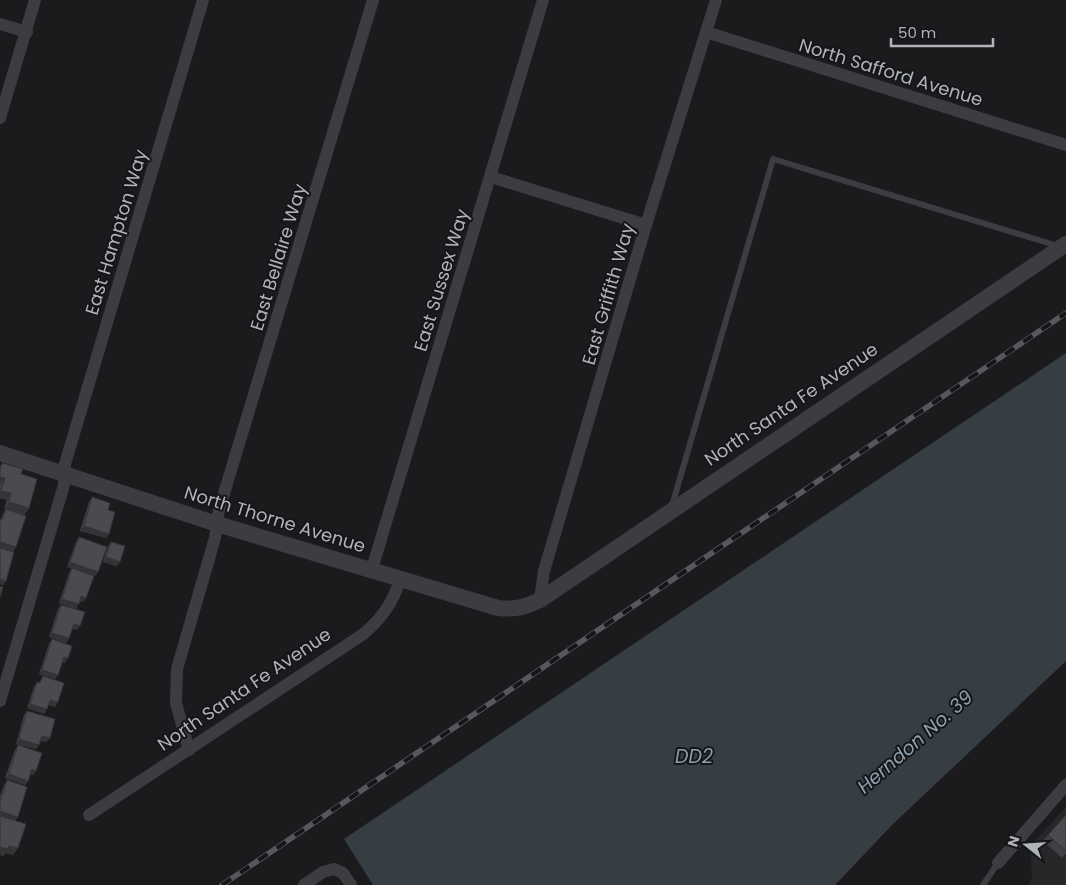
<svg xmlns="http://www.w3.org/2000/svg" width="1066" height="885" font-family="Poppins,sans-serif">
<style>
.built{fill:#27272a}
.water{fill:#363e44}
.lines{fill:none;stroke-linecap:round;stroke-linejoin:round}
.service{stroke:#3c3d41;stroke-width:6}
.minor{stroke:#3c3d41;stroke-width:12}
.tertiary{stroke:#3c3d41;stroke-width:16}
.rail-casing{stroke:#56585c;stroke-width:5.5}
.rail{stroke:#161618;stroke-width:4;stroke-dasharray:11;stroke-linecap:butt}
.wall{fill:#404044}
.shaded-wall{fill:#343437}
.building{fill:#4a4b4f;stroke:#343437}
.labels{text-anchor:middle;dominant-baseline:central;stroke-width:4;stroke-linejoin:round;paint-order:stroke}
.street-label{font-size:18px;fill:#afb3ba;stroke:#161618}
.water-label{font-size:19px;font-style:italic;fill:#8ba1b0;stroke:#161618}
</style>
<rect width="100%" height="100%" fill="#1b1b1d"/>
<path class="built" d="M1066 807V885H1029L1032 878 1031 854 1034 842Z"/>
<path class="water" d="M1066 353V661L893 824 835 885H373L344 839Z"/>
<g class="lines">
<g class="service">
<path d="M671 509 773 159 1058 246"/>
<path d="M983 885 998 863"/>
</g>
<g class="minor">
<path d="M0 24 27 32"/>
<path d="M706 32 1066 145"/>
<path d="M0 118 35 0"/>
<path d="M491 177 646 225"/>
<path d="M372 569 543 0"/>
<path d="M540 600 544 571 646 225 716 0"/>
<path d="M0 701 64 485 65 464 203 0"/>
<path d="M189 750 176 703 177 669 215 538 219 510 373 0"/>
<path d="M89 815 362 635C382 619 393 602 401 578"/>
<path d="M998 863 1066 785"/>
<path d="M304 885 323 872 334 869 343 873 351 885"/>
</g>
<path class="tertiary" d="M0 453 217 524 498 608C515 610 525 607 540 600L1066 244"/>
<defs>
<path id="rail" d="M222 885 1066 313"/>
</defs>
<use href="#rail" class="rail-casing"/>
<use href="#rail" class="rail"/>
</g>
<g class="wall">
<path d="M2 463 21 474 29 508 24 515 14 512 13 551 6 581 3 585 0 584V519H1L3 514 6 509H4L7 500 0 498V466Z"/>
<path d="M92 497 108 510 109 534 106 538 80 531 89 502Z"/>
<path d="M79 537 95 576 67 567 76 542Z"/>
<path d="M111 542 117 566 103 562 108 546Z"/>
<path d="M72 568 83 602 80 601 76 609 59 603 69 573Z"/>
<path d="M61 605 77 630 72 628 69 638 66 643 49 637 58 609Z"/>
<path d="M52 639 65 663 62 662 58 675 55 679 39 674 49 644Z"/>
<path d="M43 676 58 702 55 707 49 705 44 714 27 708 34 687 37 682 39 683Z"/>
<path d="M27 711 47 742 40 741 36 749 16 744 24 715Z"/>
<path d="M18 745 36 771 33 775 31 774 28 781 25 785 5 778 15 750Z"/>
<path d="M7 780 18 817 15 821 18 848 13 855 6 853 3 856 0 855V796L4 785Z"/>
<path d="M1066 815V853L1062 858 1043 841 1048 835Z"/>
</g>
<g class="shaded-wall">
<path d="M0 477 5 478 0 485Z"/>
<path d="M1 491 11 493 7 500 0 498V492Z"/>
<path d="M9 502 29 508 24 515 4 509Z"/>
<path d="M84 526 109 534 106 538 80 531Z"/>
<path d="M0 542 16 547 13 552 0 548Z"/>
<path d="M106 557 120 562 117 566 103 562Z"/>
<path d="M70 562 98 572 95 576 67 567Z"/>
<path d="M0 579 6 581 3 585 0 584Z"/>
<path d="M81 596 86 598 83 602 78 601Z"/>
<path d="M62 599 79 604 76 609 59 603Z"/>
<path d="M74 624 80 626 77 630 71 628Z"/>
<path d="M52 633 69 638 66 643 49 637Z"/>
<path d="M64 657 68 658 65 663 61 661Z"/>
<path d="M42 670 58 675 55 679 39 674Z"/>
<path d="M50 700 58 702 55 707 47 704Z"/>
<path d="M30 704 47 709 44 714 27 708Z"/>
<path d="M42 736 50 738 47 742 39 740Z"/>
<path d="M19 739 39 745 36 749 16 744Z"/>
<path d="M32 769 36 771 33 775 29 774Z"/>
<path d="M9 774 28 781 25 785 5 778Z"/>
<path d="M0 811 18 817 14 821 0 817Z"/>
<path d="M9 846 18 848 13 855 6 853 3 856 0 855V847Z"/>
</g>
<g class="building">
<path d="M2 463 23 469 21 474 37 479 29 508 9 502 11 493 1 491 5 478 0 477V470Z"/>
<path d="M92 497 110 503 108 510 115 512 109 534 84 526Z"/>
<path d="M6 509 26 516 16 547 0 542V519L2 520Z"/>
<path d="M79 537 107 547 98 572 70 562Z"/>
<path d="M111 542 125 546 120 562 106 557Z"/>
<path d="M0 548 14 552 6 581 0 579Z"/>
<path d="M72 568 94 576 86 598 81 596 79 604 62 599Z"/>
<path d="M0 586 3 587 0 597Z"/>
<path d="M61 605 85 612 80 626 74 624 69 638 52 633Z"/>
<path d="M52 639 72 646 68 658 64 657 58 675 42 670Z"/>
<path d="M43 676 64 683 58 702 50 700 47 709 30 704 37 682 40 683Z"/>
<path d="M27 711 55 719 50 738 42 736 39 745 19 739Z"/>
<path d="M18 745 42 753 36 771 32 769 28 781 9 774Z"/>
<path d="M7 780 27 787 18 817 0 811V802Z"/>
<path d="M1066 815V851L1048 835Z"/>
<path d="M0 816 26 824 18 848 9 846 8 849 0 847Z"/>
</g>
<g class="labels">
<g class="street-label">
<text transform="translate(891 72) rotate(17)">North Safford Avenue</text>
<text transform="translate(116 232) rotate(-73)">East Hampton Way</text>
<text transform="translate(278 257) rotate(-73)">East Bellaire Way</text>
<text transform="translate(441 280) rotate(-73)">East Sussex Way</text>
<text transform="translate(608 294) rotate(-74)">East Griffith Way</text>
<text transform="translate(791 404) rotate(-34)">North Santa Fe Avenue</text>
<text transform="translate(275 519) rotate(17)">North Thorne Avenue</text>
<text transform="translate(244 689) rotate(-34)">North Santa Fe Avenue</text>
</g>
<g class="water-label">
<text transform="translate(915 742) rotate(-41)">Herndon No. 39</text>
<text x="694" y="756">DD2</text>
</g>
</g>
<g transform="translate(1026 845) rotate(287)" stroke="#161618" stroke-width="4" paint-order="stroke">
<path d="M0-4L9 19L0 12L-9 19Z" fill="#afb3ba"/>
<text y="-8" font-size="14" font-weight="bold" text-anchor="middle" fill="#afb3ba">N</text>
</g>
<path d="M891 38v8h102v-8" fill="none" stroke="#afb3ba" stroke-width="2.5"/>
<text x="898" y="38" font-size="15" fill="#afb3ba" stroke="#161618" stroke-width="4" paint-order="stroke">50 m</text>
</svg>
